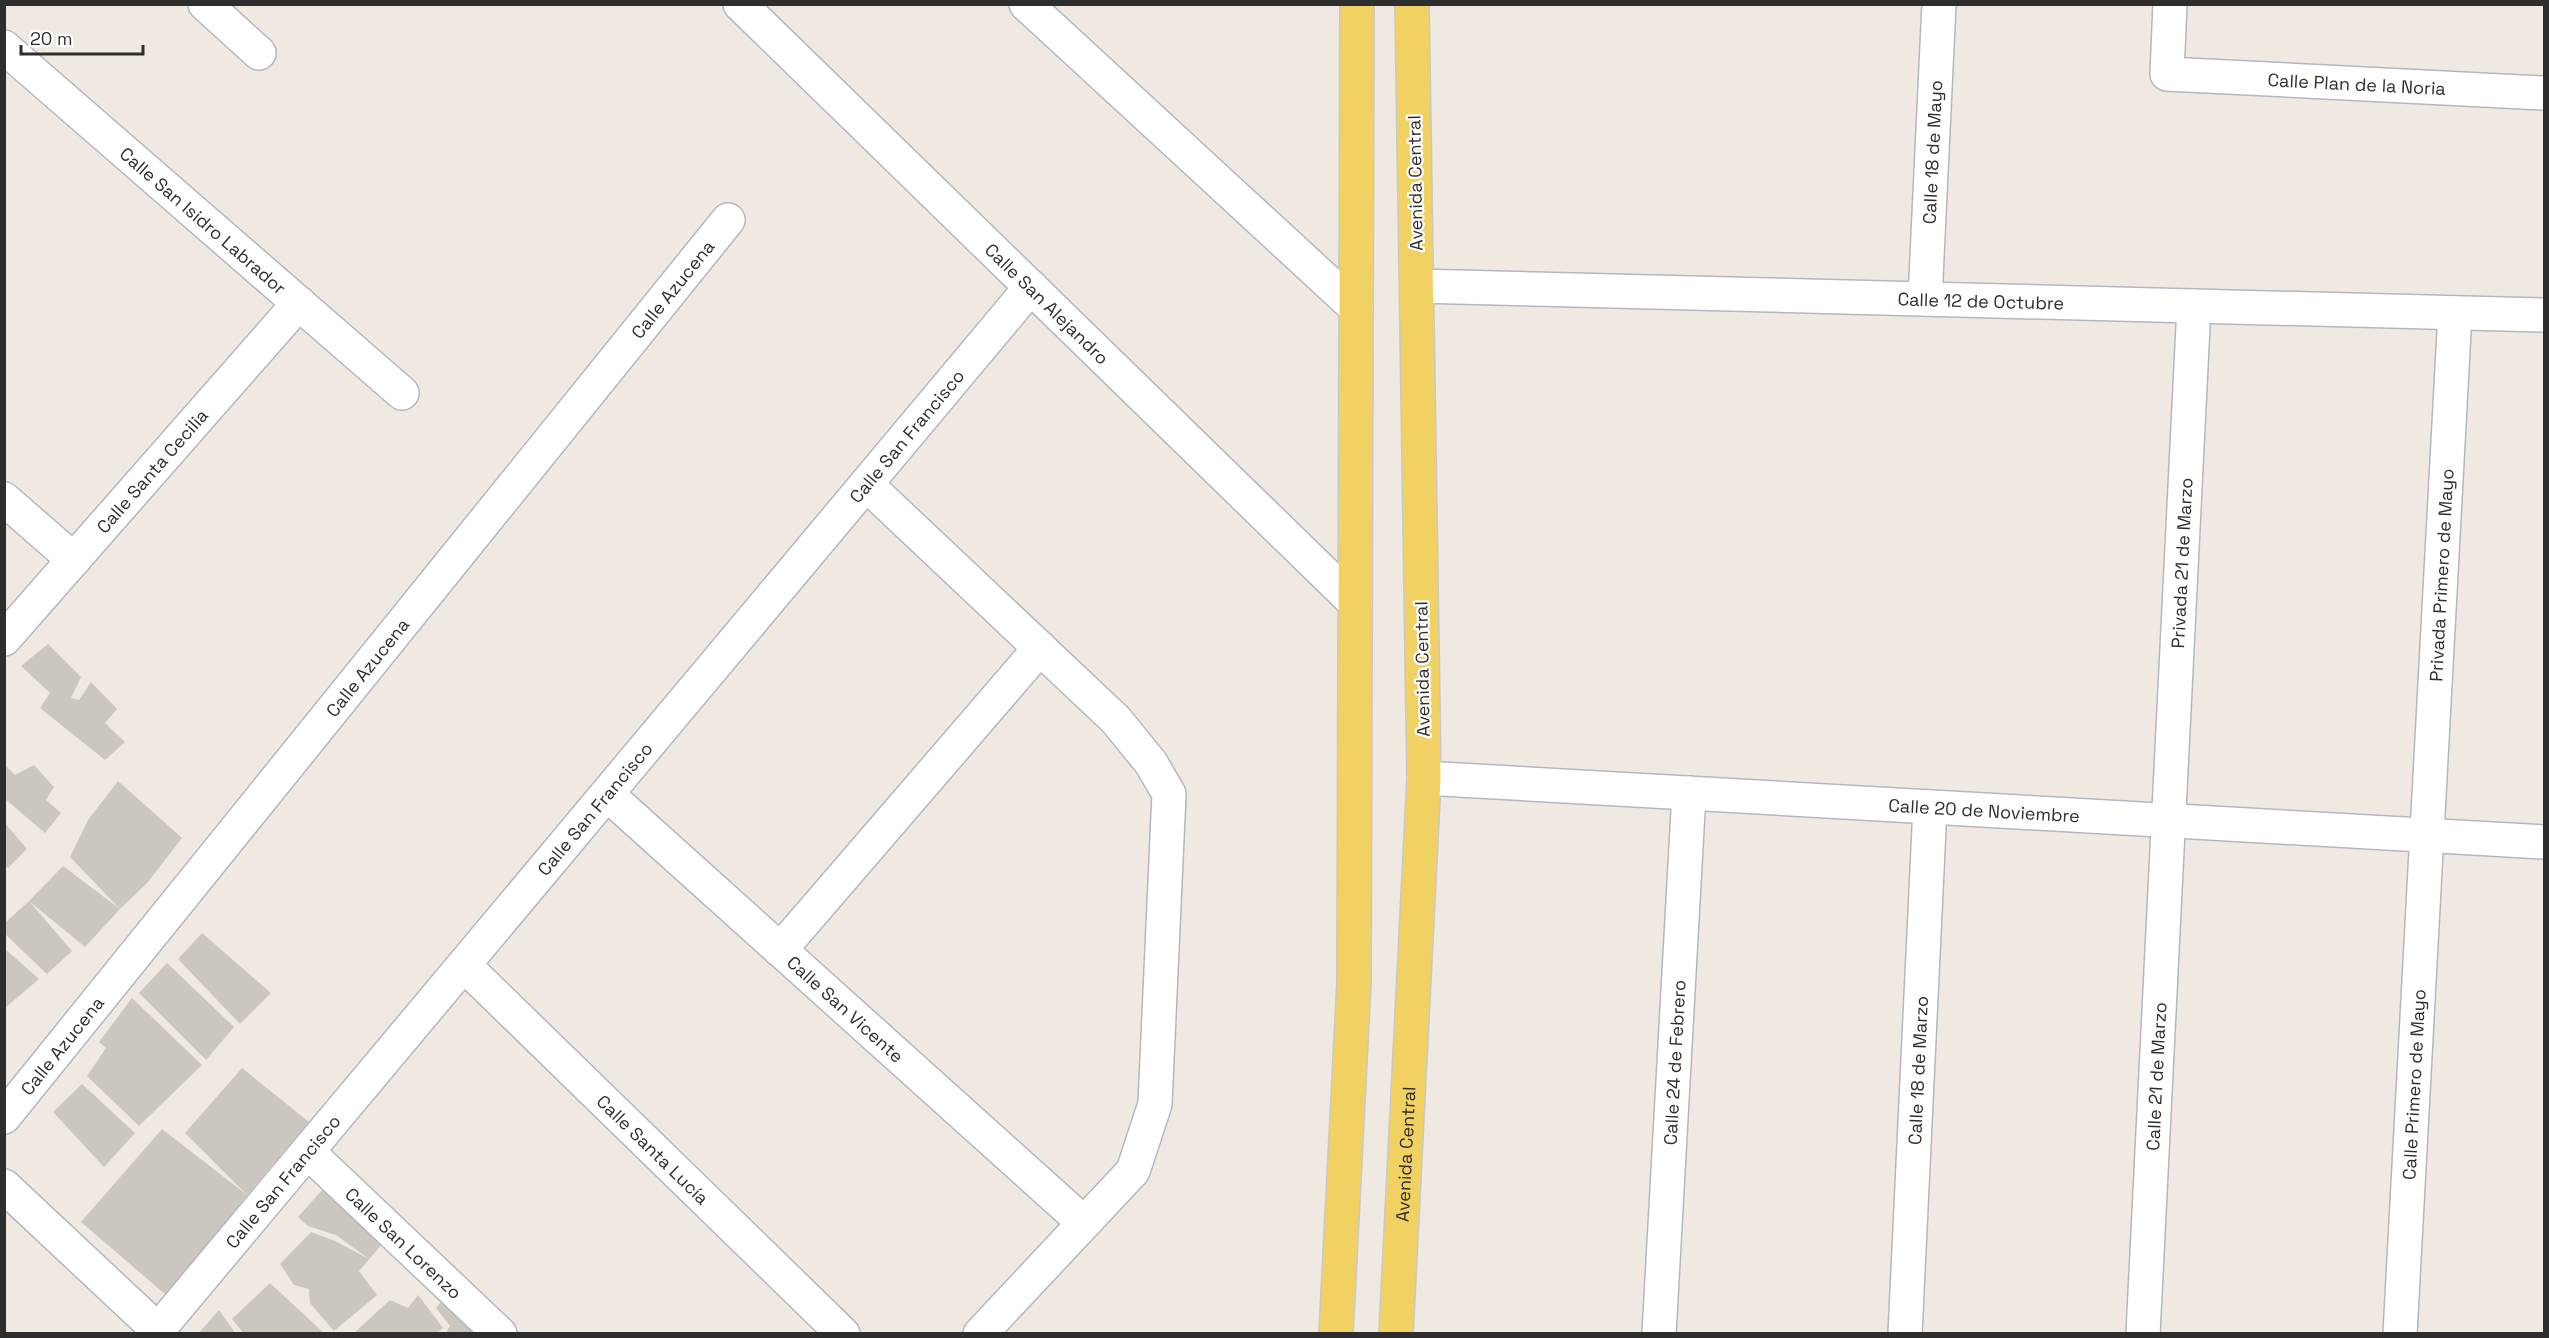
<svg xmlns="http://www.w3.org/2000/svg" width="2549" height="1338" font-family="'Space Grotesk',sans-serif">
<style>
.building{fill:#cbc7bf}
.lines{fill:none;stroke-linecap:round;stroke-linejoin:round}
.minor-casing{stroke:#b4b7c1;stroke-width:36}
.major-casing{stroke:#c9c9c9;stroke-width:36}
.minor{stroke:#fff;stroke-width:33}
.major{stroke:#f2d163;stroke-width:33}
.labels{text-anchor:middle;dominant-baseline:central;stroke-width:4.5;stroke-linejoin:round;paint-order:stroke}
.street-label{font-size:18px;fill:#2e2e2e;stroke:#fff}
</style>
<rect width="100%" height="100%" fill="#efe9e1"/>
<g class="building">
<path d="M48 644 81 677 71 698 79 700 91 682 117 709 105 723 125 742 105 760 40 708 50 693 21 666Z"/>
<path d="M4 764 15 775 34 765 54 787 46 800 61 813 45 833 4 798Z"/>
<path d="M118 781 182 838 148 882 120 909 70 857 88 820Z"/>
<path d="M4 822 27 849 8 868 4 865Z"/>
<path d="M63 866 120 909 85 947 29 901Z"/>
<path d="M29 901 72 951 47 974 5 934V923Z"/>
<path d="M202 933 271 993 240 1024 178 959Z"/>
<path d="M4 948 39 979 6 1007 4 1005Z"/>
<path d="M167 963 234 1027 206 1060 139 993Z"/>
<path d="M132 998 202 1065 139 1126 87 1076 106 1048 99 1042Z"/>
<path d="M242 1068 309 1122 247 1195 185 1133Z"/>
<path d="M82 1084 135 1133 104 1167 53 1112Z"/>
<path d="M162 1129 247 1195 166 1295 81 1222Z"/>
<path d="M324 1188 384 1242 359 1271 377 1295 334 1331 310 1303 309 1289 294 1285 280 1264 311 1232 335 1241 369 1259 336 1235 308 1226 298 1217Z"/>
<path d="M270 1283 325 1334H244L232 1319Z"/>
<path d="M418 1295 443 1328 436 1334H353L390 1300 408 1308Z"/>
<path d="M447 1295 484 1334H445L450 1326 436 1308Z"/>
<path d="M219 1310 236 1334H198Z"/>
</g>
<g class="lines">
<defs>
<g id="minor">
<path d="M205 4 259 53"/>
<path id="s1" d="M740 4 1355 603"/>
<path d="M1026 4 1356 308"/>
<path id="s2" d="M2170 4 2167 74 2544 93"/>
<path id="s3" d="M4 47 402 393"/>
<path id="s4" d="M1417 286 2544 315"/>
<path id="s5" d="M1925 299 1939 4"/>
<path d="M866 484 1116 720 1151 763 1169 794 1155 1104 1133 1171 980 1334"/>
<path d="M4 499 74 560"/>
<path id="s6" d="M4 639 299 303"/>
<path id="s7" d="M1424 778 2544 842"/>
<path id="s8" d="M607 794 1084 1223"/>
<path d="M780 950 1040 648"/>
<path id="s9" d="M464 965 843 1334"/>
<path id="s10" d="M4 1117 728 220"/>
<path id="s11" d="M308 1152 500 1334"/>
<path d="M4 1186 162 1334"/>
<path id="s12" d="M158 1330 1031 287"/>
<path id="s13" d="M1659 1334 1689 793"/>
<path id="s14" d="M1905 1334 1930 807"/>
<path id="s15" d="M2143 1334 2194 306"/>
<path id="s16" d="M2400 1334 2455 313"/>
</g>
<g id="major">
<path d="M1336 1334 1354 982 1357 4"/>
<path id="s17" d="M1396 1334 1424 778 1412 4"/>
</g>
</defs>
<use href="#minor" class="minor-casing"/>
<use href="#major" class="major-casing"/>
<use href="#minor" class="minor"/>
<use href="#major" class="major"/>
</g>
<g class="labels">
<g class="street-label">
<text stroke="none"><textPath href="#s2" startOffset="260">Calle Plan de la Noria</textPath></text>
<text stroke="none"><textPath href="#s5" startOffset="147">Calle 18 de Mayo</textPath></text>
<text transform="translate(1415 183) rotate(-91)">Avenida Central</text>
<text stroke="none"><textPath href="#s3" startOffset="264">Calle San Isidro Labrador</textPath></text>
<text stroke="none"><textPath href="#s10" startOffset="1064">Calle Azucena</textPath></text>
<text stroke="none"><textPath href="#s4" startOffset="564">Calle 12 de Octubre</textPath></text>
<text stroke="none"><textPath href="#s1" startOffset="429">Calle San Alejandro</textPath></text>
<text stroke="none"><textPath href="#s12" startOffset="1166">Calle San Francisco</textPath></text>
<text stroke="none"><textPath href="#s6" startOffset="224">Calle Santa Cecilia</textPath></text>
<text stroke="none"><textPath href="#s15" startOffset="772">Privada 21 de Marzo</textPath></text>
<text stroke="none"><textPath href="#s16" startOffset="760">Privada Primero de Mayo</textPath></text>
<text stroke="none"><textPath href="#s10" startOffset="578">Calle Azucena</textPath></text>
<text transform="translate(1422 669) rotate(-91)">Avenida Central</text>
<text stroke="none"><textPath href="#s12" startOffset="680">Calle San Francisco</textPath></text>
<text stroke="none"><textPath href="#s7" startOffset="561">Calle 20 de Noviembre</textPath></text>
<text stroke="none"><textPath href="#s8" startOffset="321">Calle San Vicente</textPath></text>
<text stroke="none"><textPath href="#s10" startOffset="92">Calle Azucena</textPath></text>
<text stroke="none"><textPath href="#s13" startOffset="272">Calle 24 de Febrero</textPath></text>
<text stroke="none"><textPath href="#s14" startOffset="264">Calle 18 de Marzo</textPath></text>
<text stroke="none"><textPath href="#s15" startOffset="258">Calle 21 de Marzo</textPath></text>
<text stroke="none"><textPath href="#s16" startOffset="250">Calle Primero de Mayo</textPath></text>
<text stroke="none"><textPath href="#s9" startOffset="264">Calle Santa Lucía</textPath></text>
<text stroke="none"><textPath href="#s17" startOffset="180">Avenida Central</textPath></text>
<text stroke="none"><textPath href="#s12" startOffset="194">Calle San Francisco</textPath></text>
<text stroke="none"><textPath href="#s11" startOffset="132">Calle San Lorenzo</textPath></text>
</g>
</g>
<rect width="2549" height="1338" fill="none" stroke="#2e2e2e" stroke-width="12"/>
<path d="M21 45v9h122v-9" fill="none" stroke="#2e2e2e" stroke-width="3"/>
<text x="30" y="45" font-size="18" fill="#2e2e2e" stroke="#ffffff" stroke-width="4.5" paint-order="stroke">20 m</text>
</svg>
